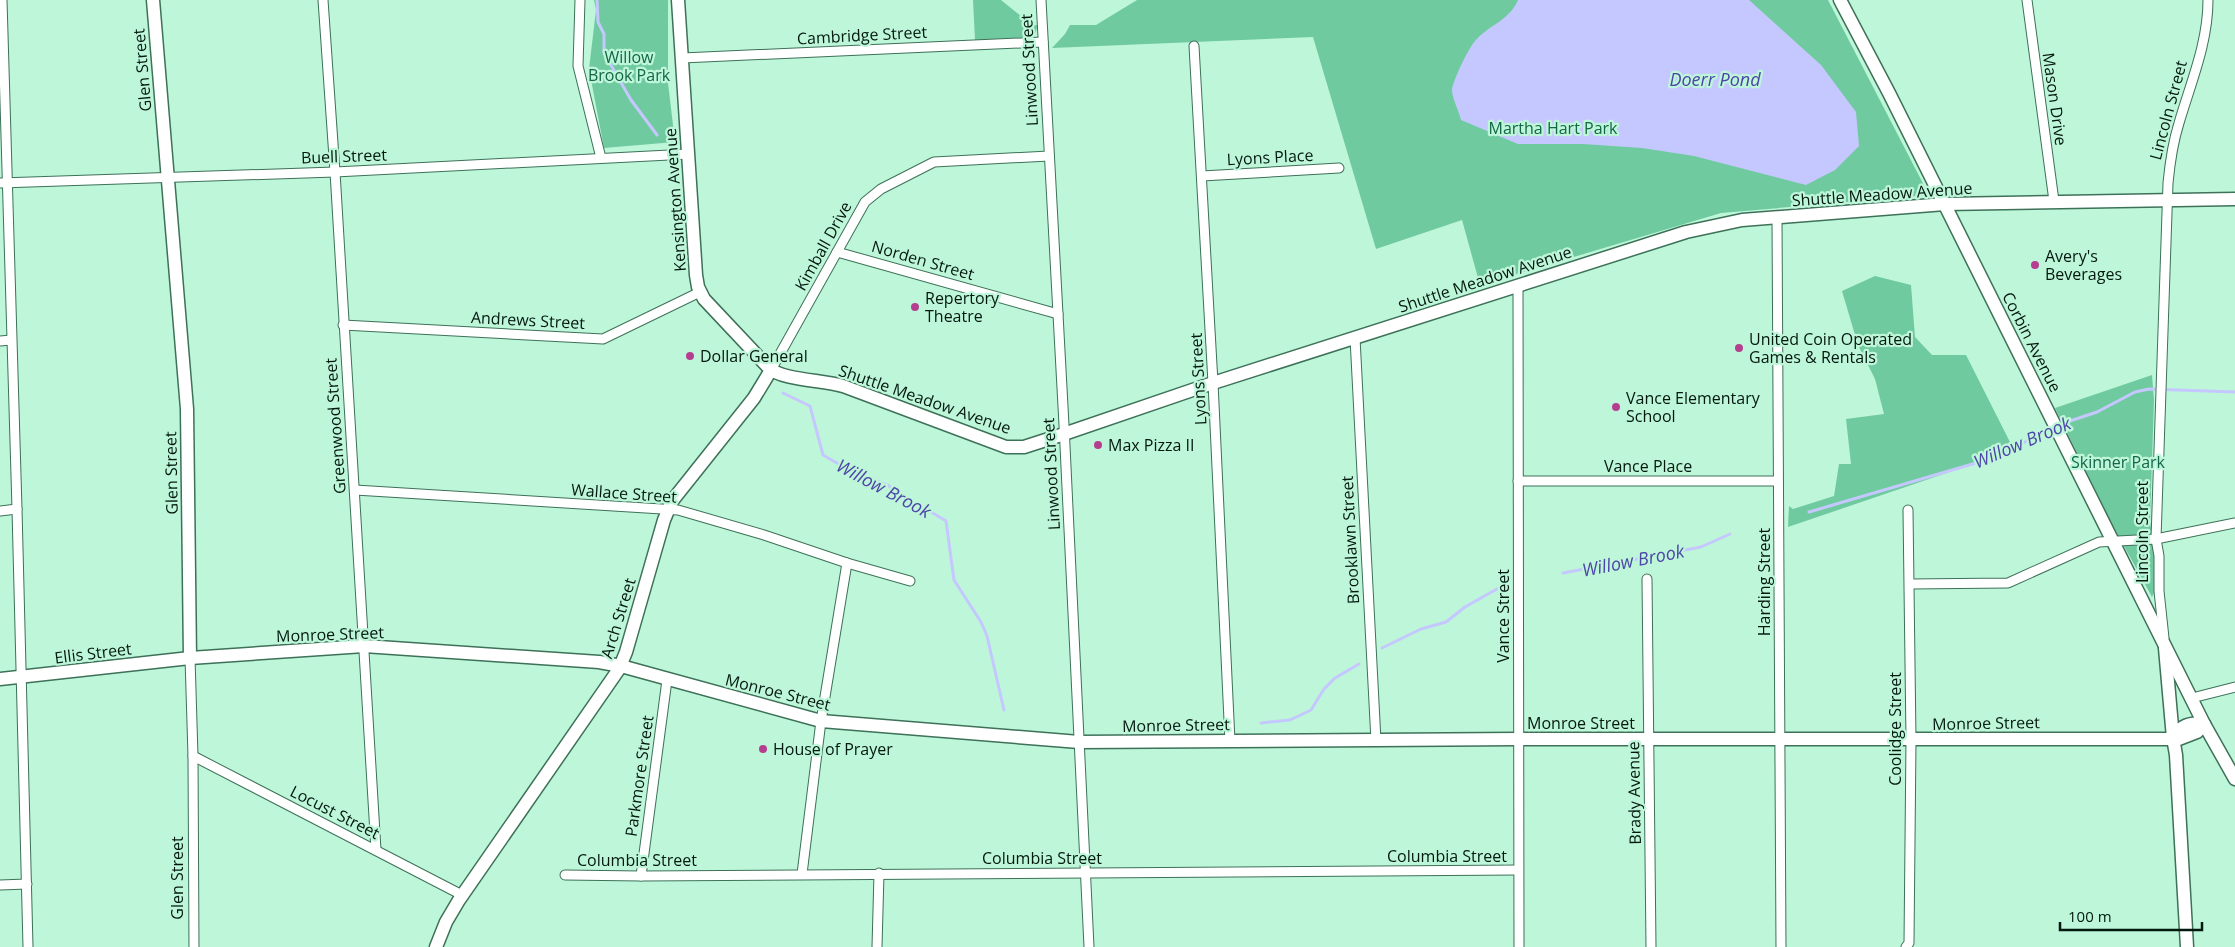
<svg xmlns="http://www.w3.org/2000/svg" width="2235" height="947" font-family="'Open Sans',sans-serif">
<style>
.green{fill:#70caa0}
.water{fill:#c5c8fe}
.lines{fill:none;stroke-linecap:round;stroke-linejoin:round}
.stream{stroke:#c5c8fe;stroke-width:3}
.street-casing{stroke:#3d7158;stroke-width:11}
.secondary-casing{stroke:#3d7158;stroke-width:15}
.street{stroke:#fff;stroke-width:9}
.secondary{stroke:#fff;stroke-width:12}
.poi-dot{fill:#b63e91;stroke:#bef6d9;stroke-width:2}
.labels{text-anchor:middle;dominant-baseline:central;stroke-width:4.5;stroke-linejoin:round;paint-order:stroke}
.street-label{font-size:16px;fill:#03180f;stroke:#bef6d9}
.park-label{font-size:16px;fill:#136647;stroke:#bef6d9}
.poi-label{font-size:16px;fill:#03180f;stroke:#bef6d9;text-anchor:start}
.water-label{font-size:18px;font-style:italic;fill:#4d45a8;stroke:#bef6d9}
</style>
<rect width="100%" height="100%" fill="#bef6d9"/>
<g class="green">
<path d="M594 0H668V83L675 142 604 148 589 69 596 10Z"/>
<path d="M973 0H1001L1032 25H1038L1034 37 975 40Z"/>
<path d="M1137 0H1828L1929 195 1721 213 1480 285 1462 220 1376 249 1313 37 1052 48 1065 34 1070 25H1096Z"/>
<path d="M1875 276 1911 285 1915 337 1932 355H1966L2014 450 1788 527 1789 506 1793 509 1834 496 1839 464H1851L1846 419 1884 414 1875 379 1858 345 1842 291Z"/>
<path d="M2152 375 2154 400 2150 522 2155 553 2154 593 2152 597 2113 526 2055 408Z"/>
</g>
<path class="water" d="M1518 0H1749L1821 65 1856 112 1859 146 1835 170 1806 185 1694 156 1642 148 1583 144H1518L1461 120C1459 111 1452 98 1452 90 1453 80 1469 47 1476 40 1489 25 1510 20 1518 0Z"/>
<g class="lines">
<g class="stream">
<path d="M597 0 598 22 604 34V53L631 100 657 135"/>
<path d="M783 393 810 406 823 455 842 466 889 486 905 501 926 509 946 521 954 580 981 622 987 636 1004 710"/>
<path d="M2058 425 2097 412 2135 392 2149 389 2235 392"/>
<path d="M1809 512 1993 458 2053 428"/>
<path d="M1563 573 1701 547 1730 534"/>
<path d="M1382 648 1421 629 1446 622 1465 607 1504 585"/>
<path d="M1261 723 1290 720 1311 710 1324 689 1335 678 1359 664"/>
</g>
<defs>
<g id="street">
<path d="M2 0 17 509 28 947"/>
<path d="M323 0 335 172 376 850"/>
<path d="M580 0 578 66 601 158"/>
<path d="M1041 0 1064 425 1089 947"/>
<path d="M2027 0 2054 201"/>
<path d="M1194 46 1213 383 1230 741"/>
<path d="M682 58 1043 42"/>
<path d="M1202 176 1339 168"/>
<path d="M0 183 335 172 689 154"/>
<path d="M1777 218 1781 947"/>
<path d="M837 252 1058 314"/>
<path d="M1518 285 1519 947"/>
<path d="M343 325 603 339 700 292"/>
<path d="M1355 338 1376 741"/>
<path d="M0 341 11 340"/>
<path d="M771 370 865 202 881 189 934 162 1049 156"/>
<path d="M1518 481H1778"/>
<path d="M355 490 678 510 764 535 847 563 910 581"/>
<path d="M0 511 17 509"/>
<path d="M1647 579 1651 947"/>
<path d="M1910 584 2008 583 2099 542 2156 539 2235 523"/>
<path d="M2164 638 2159 591V556L2156 539 2168 183C2170 162 2173 142 2179 123 2191 82 2208 43 2208 0"/>
<path d="M190 658 193 756 194 947"/>
<path d="M2192 698 2235 687"/>
<path d="M193 756 462 895"/>
<path d="M802 874 821 721 847 563"/>
<path d="M565 875 641 876 1518 870"/>
<path d="M641 876 667 680"/>
<path d="M0 885 27 884"/>
<path d="M877 947 879 873"/>
<path d="M1906 947 1909 943 1911 740 1908 510"/>
</g>
<g id="secondary">
<path d="M153 0 187 409 190 658"/>
<path d="M678 0 696 275 698 287 704 299 769 368C782 380 823 380 843 386L1006 447H1024L1055 437 1213 383 1686 232 1742 220 1945 204 2235 199"/>
<path d="M1840 0 1889 93 2204 724 2235 779"/>
<path d="M2165 648 2173 738 2176 755 2187 947"/>
<path d="M0 679 190 658 364 646 599 662 621 666 821 721 1079 742 1518 739H2179L2197 732 2204 724"/>
<path d="M2173 738C2180 725 2190 722 2204 724"/>
<path d="M436 947 446 922 459 900 619 669 626 652 664 520 672 501 754 398 771 370"/>
</g>
</defs>
<use href="#street" class="street-casing"/>
<use href="#secondary" class="secondary-casing"/>
<use href="#street" class="street"/>
<use href="#secondary" class="secondary"/>
</g>
<g class="poi-dot">
<circle cx="2035" cy="265" r="5"/>
<circle cx="915" cy="307" r="5"/>
<circle cx="1739" cy="348" r="5"/>
<circle cx="690" cy="356" r="5"/>
<circle cx="1616" cy="407" r="5"/>
<circle cx="1098" cy="445" r="5"/>
<circle cx="763" cy="749" r="5"/>
</g>
<g class="labels">
<g class="street-label">
<text transform="translate(862 35) rotate(-3)">Cambridge Street</text>
<text transform="translate(142 70) rotate(-95)">Glen Street</text>
<text transform="translate(1029 70) rotate(-93)">Linwood Street</text>
<text transform="translate(2055 99) rotate(82)">Mason Drive</text>
<text transform="translate(2168 110) rotate(-75)">Lincoln Street</text>
<text transform="translate(344 156) rotate(-2)">Buell Street</text>
<text transform="translate(1270 157) rotate(-3)">Lyons Place</text>
<text transform="translate(1882 194) rotate(-4)">Shuttle Meadow Avenue</text>
<text transform="translate(675 200) rotate(-94)">Kensington Avenue</text>
<text transform="translate(823 246) rotate(-61)">Kimball Drive</text>
<text transform="translate(923 260) rotate(16)">Norden Street</text>
<text transform="translate(1485 279) rotate(-18)">Shuttle Meadow Avenue</text>
<text transform="translate(528 320) rotate(3)">Andrews Street</text>
<text transform="translate(2032 342) rotate(63)">Corbin Avenue</text>
<text transform="translate(1198 379) rotate(-93)">Lyons Street</text>
<text transform="translate(925 399) rotate(19)">Shuttle Meadow Avenue</text>
<text transform="translate(335 426) rotate(-94)">Greenwood Street</text>
<text x="1648" y="466">Vance Place</text>
<text transform="translate(171 473) rotate(-91)">Glen Street</text>
<text transform="translate(1051 474) rotate(-93)">Linwood Street</text>
<text transform="translate(624 493) rotate(4)">Wallace Street</text>
<text transform="translate(2142 532) rotate(-90)">Lincoln Street</text>
<text transform="translate(1350 540) rotate(-93)">Brooklawn Street</text>
<text transform="translate(1764 582) rotate(-90)">Harding Street</text>
<text transform="translate(1503 616) rotate(-90)">Vance Street</text>
<text transform="translate(618 618) rotate(-73)">Arch Street</text>
<text transform="translate(330 634) rotate(-2)">Monroe Street</text>
<text transform="translate(93 653) rotate(-7)">Ellis Street</text>
<text transform="translate(778 692) rotate(14)">Monroe Street</text>
<text x="1581" y="723">Monroe Street</text>
<text transform="translate(1986 723) rotate(-1)">Monroe Street</text>
<text transform="translate(1176 725) rotate(-1)">Monroe Street</text>
<text transform="translate(1895 729) rotate(-90)">Coolidge Street</text>
<text transform="translate(639 776) rotate(-82)">Parkmore Street</text>
<text transform="translate(1634 793) rotate(-91)">Brady Avenue</text>
<text transform="translate(335 812) rotate(27)">Locust Street</text>
<text x="1447" y="856">Columbia Street</text>
<text x="1042" y="858">Columbia Street</text>
<text x="637" y="860">Columbia Street</text>
<text transform="translate(177 878) rotate(-90)">Glen Street</text>
</g>
<g class="park-label">
<text x="629" y="57">Willow<tspan x="629" dy="18">Brook Park</tspan></text>
<text x="1553" y="128">Martha Hart Park</text>
<text x="2118" y="462">Skinner Park</text>
</g>
<g class="poi-label">
<text x="2045" y="256">Avery's<tspan x="2045" dy="18">Beverages</tspan></text>
<text x="925" y="298">Repertory<tspan x="925" dy="18">Theatre</tspan></text>
<text x="1749" y="339">United Coin Operated<tspan x="1749" dy="18">Games &amp; Rentals</tspan></text>
<text x="700" y="356">Dollar General</text>
<text x="1626" y="398">Vance Elementary<tspan x="1626" dy="18">School</tspan></text>
<text x="1108" y="445">Max Pizza II</text>
<text x="773" y="749">House of Prayer</text>
</g>
<g class="water-label">
<text x="1715" y="79">Doerr Pond</text>
<text transform="translate(2022 442) rotate(-23)">Willow Brook</text>
<text transform="translate(884 488) rotate(28)">Willow Brook</text>
<text transform="translate(1633 560) rotate(-11)">Willow Brook</text>
</g>
</g>
<path d="M2060 922v8h142v-8" fill="none" stroke="#03180f" stroke-width="2.5"/>
<text x="2068" y="922" font-size="15" fill="#03180f" stroke="#bef6d9" stroke-width="4" paint-order="stroke">100 m</text>
</svg>
